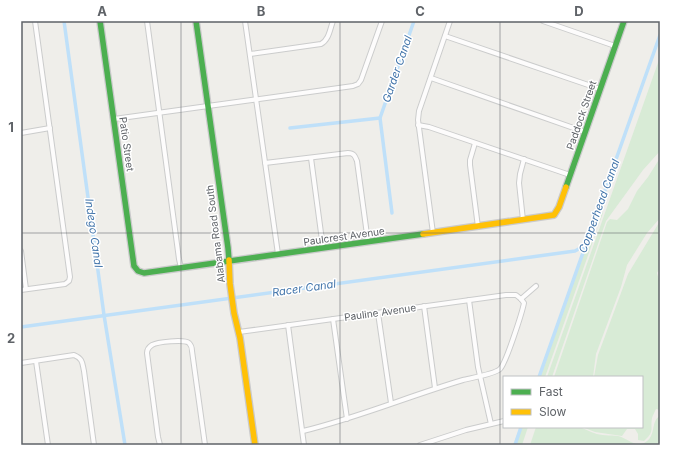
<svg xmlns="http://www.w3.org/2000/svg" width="681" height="466" font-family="Inter,sans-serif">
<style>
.green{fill:#d8ebd6}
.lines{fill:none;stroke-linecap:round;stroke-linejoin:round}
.canal{stroke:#bfe0f9;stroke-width:3.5}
.street-casing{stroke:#cbcccc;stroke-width:6}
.fast-casing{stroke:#cacacb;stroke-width:8}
.slow-casing{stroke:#cacacb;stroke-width:8}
.street{stroke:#fdfcfc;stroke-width:4}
.fast{stroke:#4caf50;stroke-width:5.5}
.slow{stroke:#ffc107;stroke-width:5.5}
.grid{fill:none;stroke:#5f6368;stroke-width:1;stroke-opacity:0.55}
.labels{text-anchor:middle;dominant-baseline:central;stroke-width:3;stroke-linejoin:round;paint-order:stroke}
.street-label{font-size:10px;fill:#5f6368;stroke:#fff}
.water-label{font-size:11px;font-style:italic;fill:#4174aa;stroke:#fff}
.neatline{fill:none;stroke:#5f6368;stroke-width:1.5}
.grid-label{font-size:13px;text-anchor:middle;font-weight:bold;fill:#5f6368}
</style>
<rect width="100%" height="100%" fill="#efeeea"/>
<g class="green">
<path d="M660 57V151L643 170 606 221 552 377H547Z"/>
<path d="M660 158V218L647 233 627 265 621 287 596 354 593 377H554L607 222 610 219 617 220 628 209 637 191 648 177Z"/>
<path d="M602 212 603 213 545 377H538L583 253C593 248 599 223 602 212Z"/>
<path d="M660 221V267L657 273 660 283V410L656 409C655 411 653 415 652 418 650 430 655 431 644 441L638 440V434L635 429H627L622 436 595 432 582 427H642V377H594L598 355 628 274Z"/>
<path d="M660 416V445H530L536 427C550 427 563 426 576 427 582 427 588 431 594 433 601 436 610 435 618 436 627 438 634 447 644 443 657 437 650 421 660 416Z"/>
<path d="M520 427H528L522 445H513Z"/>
</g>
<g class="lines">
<g class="canal">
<path d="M64 21 104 315 125 445"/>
<path d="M290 128 380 118"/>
<path d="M392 213 380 118 414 21"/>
<path d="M21 327 575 251 586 245"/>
<path d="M539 377 660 35"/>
<path d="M515 445 521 427"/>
</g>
<defs>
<g id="street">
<path d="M147 21 179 259 181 268"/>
<path d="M245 21 278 254"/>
<path d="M543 21 615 46"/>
<path d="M445 36 600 89"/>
<path d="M250 54 321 44C329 40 330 29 333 21"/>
<path d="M431 78 585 132"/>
<path d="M114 119 353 86 358 84 361 80 382 21"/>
<path d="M418 125 429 127 570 175"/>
<path d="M21 133 50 128"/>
<path d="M475 143 470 160V165L478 227"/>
<path d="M311 158 323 248"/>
<path d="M265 163 348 153C354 153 355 156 357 161L368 242"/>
<path d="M523 220 519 183 520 174 524 159"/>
<path d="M433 233 418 120 419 111 450 21"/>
<path d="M21 251 26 289"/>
<path d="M21 290 65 284 69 281 70 277 35 21"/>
<path d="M521 299 536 286"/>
<path d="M469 300 478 367 491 424"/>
<path d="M424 306 435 388"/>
<path d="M378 313 391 403"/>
<path d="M333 319 347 419"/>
<path d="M288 325 304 445"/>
<path d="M239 332 506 295H516L521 299"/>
<path d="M36 361 48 445"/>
<path d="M21 363 74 355C83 359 82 362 84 371L94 445"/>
<path d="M303 431C357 418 409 396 463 380 471 378 495 374 500 369 506 363 522 313 524 303L521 299"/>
<path d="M160 445 158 437 147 353C147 350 149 347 152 345 157 342 184 339 189 343 191 345 192 348 192 351L205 445"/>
<path d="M420 445 466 430 504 421"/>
</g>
<g id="fast">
<path d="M100 21 134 266 138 271 144 273 423 234"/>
<path d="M196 21 228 248 229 260"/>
<path d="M566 187 624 21"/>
</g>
<g id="slow">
<path d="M423 234 554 215 559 207 566 187"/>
<path d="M229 260 230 284 234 313 240 338 255 445"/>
</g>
</defs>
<use href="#street" class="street-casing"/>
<use href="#fast" class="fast-casing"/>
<use href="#slow" class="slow-casing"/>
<use href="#street" class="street"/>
<use href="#fast" class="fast"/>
<use href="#slow" class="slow"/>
</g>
<path class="grid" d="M181 21V445M340 21V445M500 21V445M21 233H660"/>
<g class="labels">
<g class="street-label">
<text transform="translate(581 115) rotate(-71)">Paddock Street</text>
<text transform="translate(127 144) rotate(82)">Patio Street</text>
<text transform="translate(215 234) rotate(-97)">Alabama Road South</text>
<text transform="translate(344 236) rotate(-8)">Paulcrest Avenue</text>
<text transform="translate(380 312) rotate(-8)">Pauline Avenue</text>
</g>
<g class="water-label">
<text transform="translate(397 69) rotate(-71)">Garder Canal</text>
<text transform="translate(599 206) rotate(-70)">Copperhead Canal</text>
<text transform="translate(94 233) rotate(82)">Indego Canal</text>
<text transform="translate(304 288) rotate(-8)">Racer Canal</text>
</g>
</g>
<rect width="681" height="466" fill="none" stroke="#ffffff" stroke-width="44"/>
<rect x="503" y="376" width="140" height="52" fill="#ffffff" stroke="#bfc1c3"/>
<rect x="511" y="389" width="20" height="6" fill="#4caf50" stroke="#bfc1c3"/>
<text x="539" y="396" font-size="12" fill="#5f6368">Fast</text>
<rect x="511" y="409" width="20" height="6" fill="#ffc107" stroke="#bfc1c3"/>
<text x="539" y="416" font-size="12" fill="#5f6368">Slow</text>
<rect x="22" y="22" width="637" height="422" class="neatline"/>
<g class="grid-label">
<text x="102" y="16">A</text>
<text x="261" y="16">B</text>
<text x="420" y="16">C</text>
<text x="579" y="16">D</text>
<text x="11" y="132">1</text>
<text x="11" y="343">2</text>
</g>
</svg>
